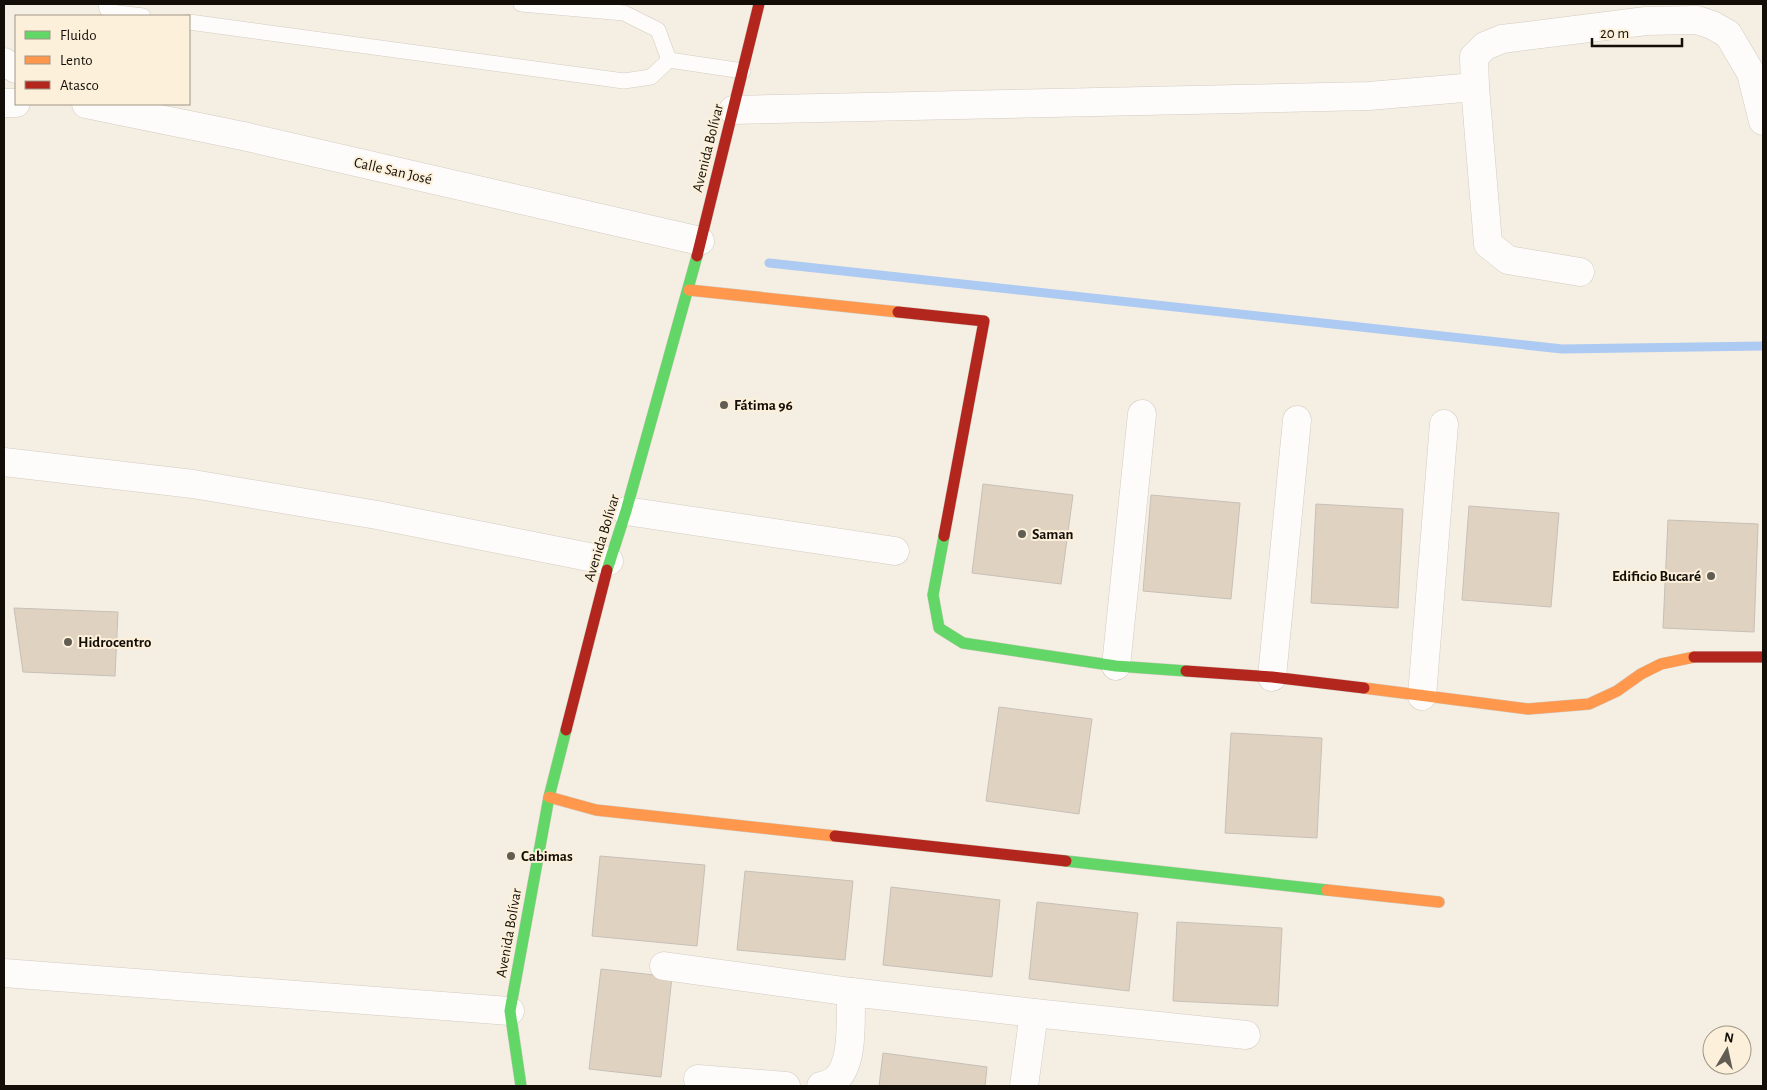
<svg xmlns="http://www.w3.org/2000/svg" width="1767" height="1090" font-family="'Alegreya Sans',sans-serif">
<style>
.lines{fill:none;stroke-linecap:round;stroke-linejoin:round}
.stream{stroke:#accaf2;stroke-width:9}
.building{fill:#e0d2c1;stroke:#c7c0b8}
.lane-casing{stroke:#d2ccc2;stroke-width:16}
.street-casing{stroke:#d2ccc2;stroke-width:29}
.fast-casing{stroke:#d2ccc2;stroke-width:12}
.slow-casing{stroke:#d2ccc2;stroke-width:12}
.jam-casing{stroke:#d2ccc2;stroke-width:12}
.lane{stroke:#fefcfb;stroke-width:15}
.street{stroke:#fefcfb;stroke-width:28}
.fast{stroke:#63d668;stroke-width:11}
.slow{stroke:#ff974d;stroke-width:11}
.jam{stroke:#b3261e;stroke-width:11}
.poi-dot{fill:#625d54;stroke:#fdf0da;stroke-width:2}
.labels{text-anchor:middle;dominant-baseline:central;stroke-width:4;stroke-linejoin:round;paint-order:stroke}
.street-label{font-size:15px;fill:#130f08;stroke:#fdf0da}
.poi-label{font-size:15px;font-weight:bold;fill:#130f08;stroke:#fdf0da;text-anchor:start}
</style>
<rect width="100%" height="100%" fill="#f5eee2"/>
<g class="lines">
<path class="stream" d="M769 263 1562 349 1763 346"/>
</g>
<g class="building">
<path d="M983 484 1073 495 1061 584 972 573Z"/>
<path d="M1151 495 1240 503 1231 599 1143 591Z"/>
<path d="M1316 504 1403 509 1398 608 1311 603Z"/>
<path d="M1469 506 1559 513 1551 607 1462 600Z"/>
<path d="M1668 520 1758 524 1754 632 1663 628Z"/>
<path d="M14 608 118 612 115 676 23 672Z"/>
<path d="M999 707 1092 719 1079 814 986 801Z"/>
<path d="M1231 733 1322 738 1317 838 1225 833Z"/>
<path d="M600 856 705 865 697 946 592 936Z"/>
<path d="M745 871 853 881 845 960 737 950Z"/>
<path d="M891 887 1000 900 992 977 883 965Z"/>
<path d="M1037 902 1138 913 1129 991 1029 979Z"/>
<path d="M1177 922 1282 928 1278 1006 1173 1001Z"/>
<path d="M601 969 672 977 661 1077 589 1069Z"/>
<path d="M883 1053 987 1067 985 1086H879Z"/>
</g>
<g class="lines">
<defs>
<g id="lane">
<path d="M106 4 107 9 110 12 143 16"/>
<path d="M521 4 624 13 658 30 669 60"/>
<path d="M189 22 624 81 651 77 669 60"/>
<path d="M669 60 743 71"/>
</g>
<g id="street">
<path d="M4 62 16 69"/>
<path d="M4 103H16"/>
<path d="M86 104 243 136 700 241"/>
<path d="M733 110 1369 96 1475 87"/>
<path d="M1580 272 1508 260 1488 244 1475 87 1474 57 1485 46 1502 39 1646 21 1697 20 1712 25 1728 34 1751 73 1763 121"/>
<path d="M4 462 193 484 377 515 609 561"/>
<path d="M626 511 895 551"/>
<path d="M1116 666 1142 414"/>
<path d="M1272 677 1297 420"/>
<path d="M1422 696 1444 424"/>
<path d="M664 966 851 992 1034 1013 1246 1035"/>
<path d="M4 973 510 1011"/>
<path d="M698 1079 786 1086"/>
<path d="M821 1086C826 1085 831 1083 835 1080 855 1064 850 1015 851 992"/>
<path d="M1024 1086 1034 1013"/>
</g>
<g id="fast">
<path d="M944 536 933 595 939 628 963 643 1116 666 1186 671"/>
<path d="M607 570 626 511 697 256"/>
<path d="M1066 861 1327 890"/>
<path d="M521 1086 510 1011 549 797 566 730"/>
</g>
<g id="slow">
<path d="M689 290 898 312"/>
<path d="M1364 688 1528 709 1589 704 1617 691 1641 674 1661 664 1694 657"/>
<path d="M549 797 596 810 835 836"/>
<path d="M1327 890 1439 902"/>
</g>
<g id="jam">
<path d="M697 256 759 4"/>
<path d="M898 312 984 321 944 536"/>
<path d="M1694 657H1763"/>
<path d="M1186 671 1272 677 1364 688"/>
<path d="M566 730 607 570"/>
<path d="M835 836 1066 861"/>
</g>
</defs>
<use href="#lane" class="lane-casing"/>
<use href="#street" class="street-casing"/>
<use href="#fast" class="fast-casing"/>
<use href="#slow" class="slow-casing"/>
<use href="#jam" class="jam-casing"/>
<use href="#lane" class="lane"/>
<use href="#street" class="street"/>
<use href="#fast" class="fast"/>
<use href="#slow" class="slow"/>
<use href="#jam" class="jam"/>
</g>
<g class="poi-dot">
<circle cx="724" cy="405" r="5"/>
<circle cx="1022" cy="534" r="5"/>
<circle cx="1711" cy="576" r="5"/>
<circle cx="68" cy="642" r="5"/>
<circle cx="511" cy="856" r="5"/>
</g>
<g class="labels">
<g class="street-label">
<text transform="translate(708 148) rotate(-76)">Avenida Bolívar</text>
<text transform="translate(393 171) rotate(13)">Calle San José</text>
<text transform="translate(602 538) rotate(-73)">Avenida Bolívar</text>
<text transform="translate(509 933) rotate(-80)">Avenida Bolívar</text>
</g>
<g class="poi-label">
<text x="734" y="405">Fátima 96</text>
<text x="1032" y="534">Saman</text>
<text x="1701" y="576" text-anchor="end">Edificio Bucaré</text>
<text x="78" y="642">Hidrocentro</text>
<text x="521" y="856">Cabimas</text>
</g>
</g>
<rect width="1767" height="1090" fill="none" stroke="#130f08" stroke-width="10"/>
<rect x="15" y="15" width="175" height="90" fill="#fdf0da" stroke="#9f9686"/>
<rect x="25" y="31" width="25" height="8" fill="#63d668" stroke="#9f9686"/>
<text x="60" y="40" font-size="15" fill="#130f08">Fluido</text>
<rect x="25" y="56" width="25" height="8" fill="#ff974d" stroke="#9f9686"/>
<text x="60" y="65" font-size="15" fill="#130f08">Lento</text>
<rect x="25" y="81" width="25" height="8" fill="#b3261e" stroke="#9f9686"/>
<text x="60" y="90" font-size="15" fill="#130f08">Atasco</text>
<g transform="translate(1727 1050) rotate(9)"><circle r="24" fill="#fdf0da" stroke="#9f9686"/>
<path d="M0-4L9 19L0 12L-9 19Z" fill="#625d54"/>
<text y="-8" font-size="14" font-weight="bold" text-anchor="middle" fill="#130f08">N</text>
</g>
<path d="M1592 38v8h90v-8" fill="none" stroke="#130f08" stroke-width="2.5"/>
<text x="1600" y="38" font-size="15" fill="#130f08" stroke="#fdf0da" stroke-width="4" paint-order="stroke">20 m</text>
</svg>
